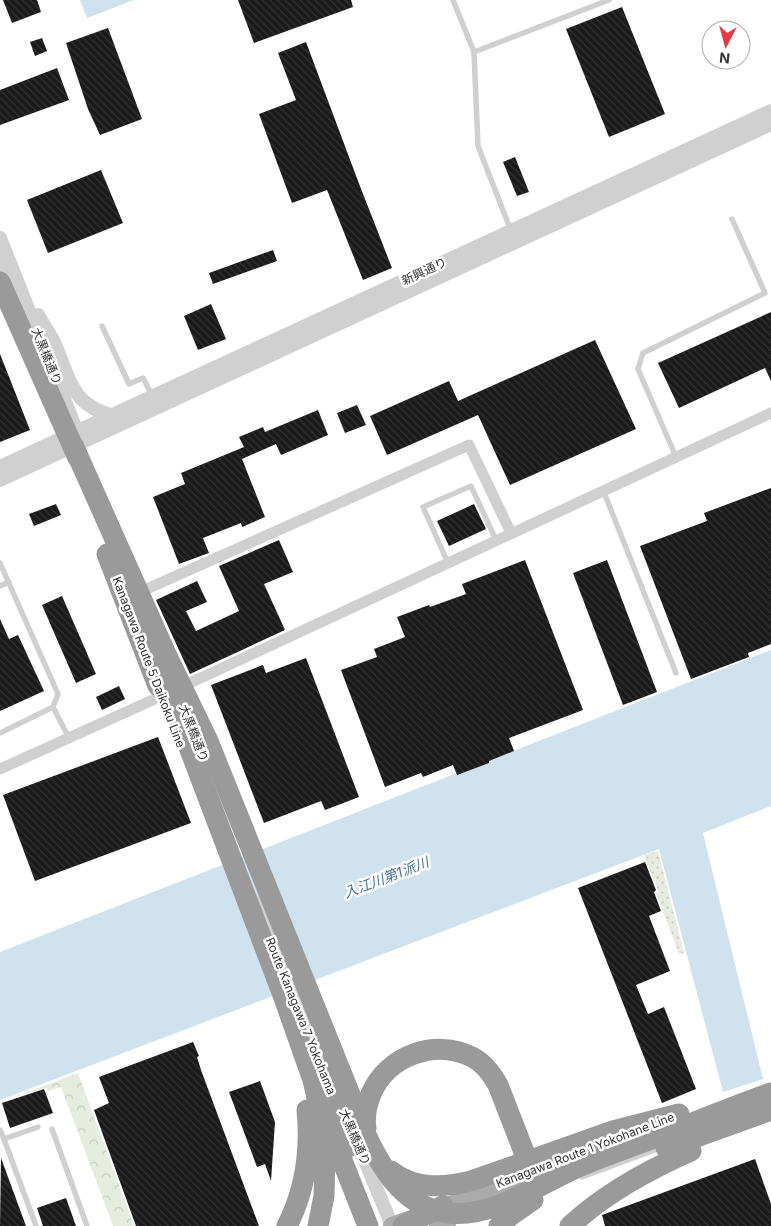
<svg xmlns="http://www.w3.org/2000/svg" width="771" height="1226" font-family="Inter,'Noto Sans JP',sans-serif">
<style>
.grass{fill:url(#grass-dots)}
.forest{fill:url(#forest-crowns)}
.water{fill:#cfe2ee}
.building{fill:url(#building-back-hatch)}
.lines{fill:none;stroke-linecap:round;stroke-linejoin:round}
.service{stroke:#d0d0d0;stroke-width:5.5}
.minor{stroke:#d0d0d0;stroke-width:11}
.tertiary{stroke:#d0d0d0;stroke-width:14}
.primary{stroke:#ababab;stroke-width:18}
.motorway{stroke:#9a9a9a;stroke-width:21}
.labels{text-anchor:middle;dominant-baseline:central;stroke-width:5;stroke-linejoin:round;paint-order:stroke}
.street-label{font-size:12px;fill:#333;stroke:#fff}
.water-label{font-size:14px;font-style:italic;fill:#3f7597;stroke:#fff}
</style>
<defs>
<pattern id="grass-dots" width="8" height="8" patternUnits="userSpaceOnUse" patternTransform="scale(1.25)"><rect width="8" height="8" fill="#e6ecdf"/><path d="M2 2h.1M6 6h.1" fill="none" stroke="#c6cbc0" stroke-width="1.8" stroke-linecap="round"/></pattern>
<pattern id="forest-crowns" width="20" height="18" patternUnits="userSpaceOnUse" patternTransform="scale(1.25)"><rect width="20" height="18" fill="#e6ecdf"/><path d="M2 6a3 3 0 1 1 6 0M12 15a3 3 0 1 1 6 0" fill="none" stroke="#c6cbc0"/></pattern>
<pattern id="building-back-hatch" width="6" height="6" patternUnits="userSpaceOnUse" patternTransform="scale(1.25)"><rect width="6" height="6" fill="#1a1a1a"/><path d="M-1 5l2 2M0 0l6 6M5-1l2 2" fill="none" stroke="#333"/></pattern>
</defs>
<rect width="100%" height="100%" fill="#fff"/>
<path class="grass" d="M658 851 684 953 679 954 656 893 658 891 644 855Z"/>
<path class="forest" d="M78 1073 134 1226H113L61 1087 48 1091 46 1088 14 1097Z"/>
<g class="water">
<path d="M80 0H134L87 18Z"/>
<path d="M771 650V806L703 833 763 1079 723 1092 659 849 0 1100V952Z"/>
</g>
<g class="building">
<path d="M3 0H37L41 12 12 23Z"/>
<path d="M238 0H351L353 7 254 43Z"/>
<path d="M622 7 665 114 609 137 566 29Z"/>
<path d="M108 28 142 119 100 135 88 109 66 43Z"/>
<path d="M42 38 47 51 35 56 30 42Z"/>
<path d="M306 42 358 181 392 268 363 280 327 190 292 203 259 114 296 100 278 53Z"/>
<path d="M57 68 69 100 0 125V90Z"/>
<path d="M515 157 529 192 517 196 503 162Z"/>
<path d="M101 170 123 223 48 253 27 200Z"/>
<path d="M273 250 277 261 213 284 209 273Z"/>
<path d="M211 304 226 339 198 350 184 316Z"/>
<path d="M771 312V381L765 368 679 408 658 363Z"/>
<path d="M595 340 636 429 510 485 478 415 387 455 370 416 449 381 458 401Z"/>
<path d="M0 354 30 430 0 442Z"/>
<path d="M357 405 366 425 345 433 337 413Z"/>
<path d="M318 410 328 435 281 455 276 444 242 459 265 517 242 527 241 523 203 538 209 553 179 564 153 497 185 484 181 473 244 447 239 437 263 427 265 432Z"/>
<path d="M771 488V644L748 653 749 657 691 679 640 546 707 521 704 513Z"/>
<path d="M56 504 61 515 34 526 29 514Z"/>
<path d="M474 504 486 529 449 546 437 521Z"/>
<path d="M279 540 293 572 264 584 285 630 190 674 156 600 197 581 207 602 186 611 196 631 239 611 219 566Z"/>
<path d="M525 560 583 710 509 738 514 751 489 761V763L457 775 453 765 423 777 421 773 385 787 341 670 377 657 374 649 405 637 397 617 429 605 430 607 466 594 462 584Z"/>
<path d="M607 560 657 692 623 705 573 573Z"/>
<path d="M62 596 96 674 76 683 42 605Z"/>
<path d="M0 619 9 639 18 635 44 691 0 711Z"/>
<path d="M306 658 359 797 325 810 321 801 264 823 211 685 263 665 266 673Z"/>
<path d="M119 686 125 699 102 710 96 697Z"/>
<path d="M158 737 191 823 35 881 3 795Z"/>
<path d="M645 862 656 890 654 892 661 911 649 916 670 971 636 985 648 1014 664 1007 696 1089 662 1103 578 888Z"/>
<path d="M193 1042 199 1056 197 1057 201 1070 259 1226H136L94 1110 109 1103 99 1077Z"/>
<path d="M260 1081 275 1122 271 1181 265 1164 257 1167 229 1092Z"/>
<path d="M44 1089 53 1113 10 1128 2 1103Z"/>
<path d="M1 1158 26 1226H0Z"/>
<path d="M755 1159 771 1204V1226H605L602 1215Z"/>
<path d="M66 1198 76 1226H43L37 1208Z"/>
</g>
<g class="lines">
<g class="service">
<path d="M453 0 474 52 478 146 511 231"/>
<path d="M474 52 609 0"/>
<path d="M102 326 129 384 143 378 153 397"/>
<path d="M676 457 638 369 643 353 765 293 732 219"/>
<path d="M603 490 676 673"/>
<path d="M0 563 58 694 53 707 69 738"/>
<path d="M448 563 423 507 471 486 496 540"/>
<path d="M0 586 9 582"/>
<path d="M0 733 53 707"/>
<path d="M52 1129 87 1226"/>
<path d="M0 1130 4 1139"/>
<path d="M537 1173 561 1164"/>
<path d="M582 1177 663 1147"/>
<path d="M36 1226 4 1139 38 1127"/>
</g>
<g class="minor">
<path d="M140 592 469 445 511 533"/>
<path d="M0 769 177 689 771 413"/>
</g>
<g class="tertiary">
<path d="M0 238 74 424"/>
<path d="M0 264 9 289"/>
<path d="M38 315C43 324 49 333 54 342 70 378 70 405 114 416"/>
<path d="M0 467 771 111"/>
<path d="M0 480 771 124"/>
<path d="M259 903 328 1073"/>
<path d="M354 1134 392 1226"/>
</g>
<g class="primary">
<path d="M392 1226 533 1175"/>
<path d="M438 1226 448 1221"/>
</g>
<g class="motorway">
<path d="M0 282 78 458"/>
<path d="M73 445 166 654 208 741 367 1137C384 1173 406 1208 449 1213 495 1218 542 1182 583 1165 607 1155 631 1147 654 1138 693 1123 732 1107 771 1093"/>
<path d="M107 554 158 686"/>
<path d="M159 668 283 995 313 1080 322 1120 325 1158 324 1196 318 1226"/>
<path d="M321 1067 352 1146"/>
<path d="M329 1127 368 1226"/>
<path d="M366 1128C364 1116 367 1104 371 1094 387 1056 435 1038 472 1057 484 1063 492 1074 498 1085L533 1175"/>
<path d="M666 1148 771 1110"/>
<path d="M391 1171C416 1190 445 1188 474 1180L613 1131 679 1114"/>
<path d="M287 1226C306 1189 311 1151 307 1110"/>
<path d="M403 1226 443 1206"/>
<path d="M499 1226 510 1216 533 1200"/>
<path d="M570 1226C605 1193 648 1170 691 1151"/>
</g>
</g>
<g class="labels">
<g class="street-label">
<text transform="translate(424 271) rotate(-25)">新興通り</text>
<text transform="translate(47 356) rotate(68)">大黒橋通り</text>
<text transform="translate(149 662) rotate(69)">Kanagawa Route 5 Daikoku Line</text>
<text transform="translate(194 733) rotate(69)">大黒橋通り</text>
<text transform="translate(301 1016) rotate(68)">Route Kanagawa 7 Yokohama</text>
<text transform="translate(355 1137) rotate(67)">大黒橋通り</text>
<text transform="translate(585 1150) rotate(-21)">Kanagawa Route 1 Yokohane Line</text>
</g>
<g class="water-label">
<text transform="translate(386 877) rotate(-21)">入江川第1派川</text>
</g>
</g>
<g transform="translate(726 45) rotate(186)"><circle r="24" fill="#ffffff" stroke="#adadad"/>
<path d="M0-4L9 19L0 12L-9 19Z" fill="#e63946"/>
<text y="-8" font-size="14" font-weight="bold" text-anchor="middle" fill="#333333">N</text>
</g>
</svg>
